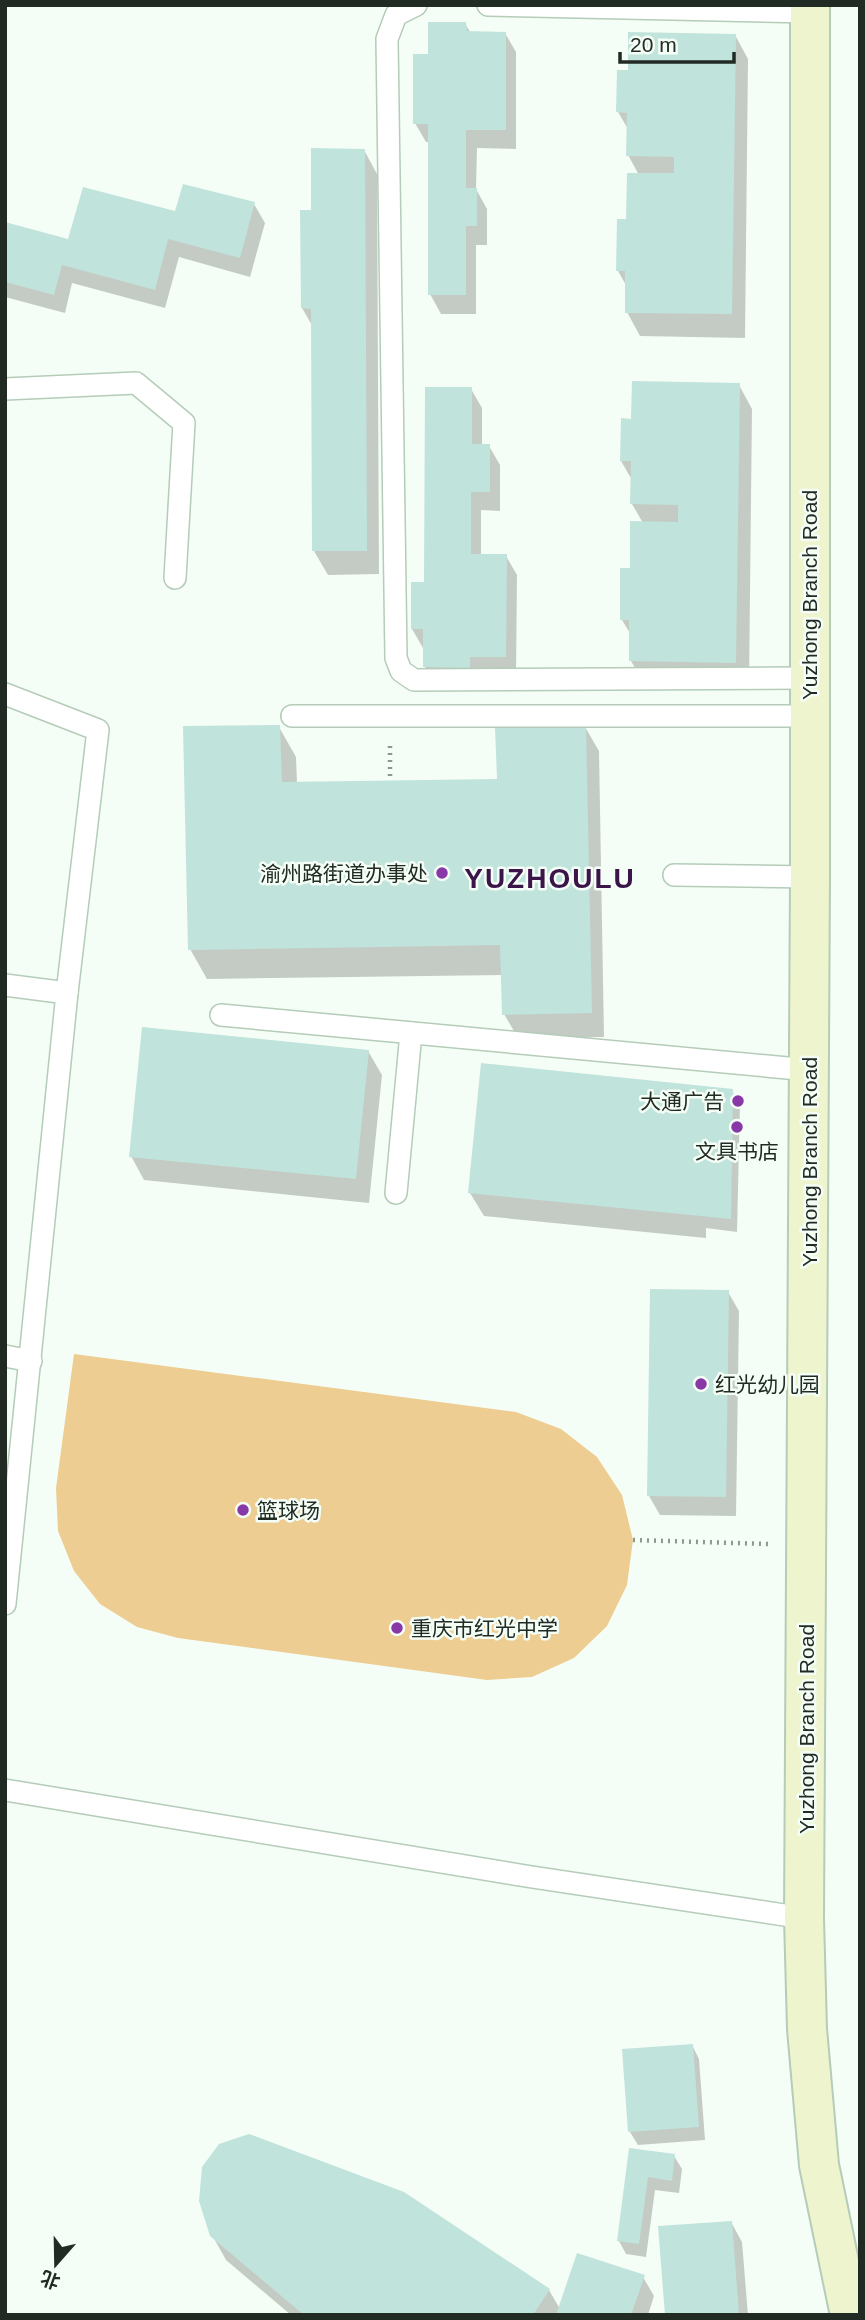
<svg xmlns="http://www.w3.org/2000/svg" width="865" height="2320" font-family="Helvetica,'Noto Sans SC',sans-serif">
<style>
.green{fill:#edcd91}
.shadow{fill:#0003}
.building{fill:#c0e3dc}
.lines{fill:none;stroke-linecap:round;stroke-linejoin:round}
.lane-casing{stroke:#b4ccb8;stroke-width:24}
.secondary-casing{stroke:#b4ccb8;stroke-width:42}
.path{stroke:#8e978f;stroke-width:4.5;stroke-dasharray:2 5;stroke-linecap:butt}
.lane{stroke:#fff;stroke-width:21}
.secondary{stroke:#eef4cd;stroke-width:38}
.poi-dot{fill:#8838a7;stroke:#f5fef6;stroke-width:2.5}
.labels{text-anchor:middle;dominant-baseline:central;stroke-width:5;stroke-linejoin:round;paint-order:stroke}
.street-label{font-size:21px;fill:#212a23;stroke:#f5fef6}
.poi-label{font-size:21px;fill:#212a23;stroke:#f5fef6;text-anchor:start}
.district-label{font-size:28px;font-weight:bold;letter-spacing:2px;fill:#3b154a;stroke:#f5fef6}
</style>
<rect width="100%" height="100%" fill="#f5fef6"/>
<path class="green" d="M74 1354 516 1412 561 1429 597 1457 622 1495 633 1540 627 1585 607 1626 574 1658 532 1677 487 1680 178 1638 137 1627 100 1604 74 1571 58 1531 56 1488Z"/>
<g class="shadow">
<path d="M465 24 471 33H505L516 52V149L477 148 476 189 487 209V245H476V314H441L430 294V142H426L415 123 429 56Z"/>
<path d="M735 35 748 59 745 338 640 336 627 312V287L618 271 639 175 628 155V129L618 112 629 71Z"/>
<path d="M364 150 377 174 379 574 328 575 314 551 313 327 302 308 313 211Z"/>
<path d="M254 204 265 223 250 277 179 257 165 308 72 283 65 313 5 297V223L70 241 176 214Z"/>
<path d="M739 385 752 409 749 686 645 685 631 661V635L622 620 643 523 632 504V480L621 461 633 421Z"/>
<path d="M471 389 482 408V446H489L500 465V511L481 510V555L506 556 517 575 516 676 436 686 425 667 423 648 412 629 425 584Z"/>
<path d="M279 727 296 757 297 783 498 781 585 727 599 751 604 1037 518 1038 504 1014 503 975 207 979 190 949Z"/>
<path d="M368 1051 382 1075 369 1203 144 1180 131 1156Z"/>
<path d="M732 1091 740 1104 737 1232 706 1228V1238L484 1216 470 1193Z"/>
<path d="M728 1292 739 1311 736 1516 660 1515 649 1496Z"/>
<path d="M692 2045 699 2059 705 2140 638 2145 630 2132Z"/>
<path d="M630 2150 674 2156 682 2169 679 2193 655 2190 646 2257 626 2254 619 2241Z"/>
<path d="M731 2222 742 2242 748 2315H666Z"/>
<path d="M212 2235 549 2290 560 2309 643 2277 654 2296 648 2315H291L226 2260Z"/>
</g>
<g class="building">
<path d="M428 22H466L467 31 506 32V130H466V188H477V226H466V295H428V124H413V54H428Z"/>
<path d="M628 32 736 34 732 314 625 313V271H616L617 219H626L627 173H674V157L626 156 627 113 616 112 617 70H628Z"/>
<path d="M311 148 365 149 367 551H312L311 309 301 308 300 210H311Z"/>
<path d="M183 184 255 202 240 258 168 239 155 290 62 265 54 295 5 282V222L68 239 83 187 175 211Z"/>
<path d="M632 381 740 383 736 663 629 661V620H620V568H630V521L678 522V505L630 504 631 461H620L621 418 631 419Z"/>
<path d="M425 387H472V444H490V492H471V554H507L506 657H470V668L423 667V629H411V582H424Z"/>
<path d="M280 725 282 782 497 779 495 727 586 725 592 1013 502 1015 500 945 188 950 183 726Z"/>
<path d="M142 1027 369 1050 356 1179 129 1157Z"/>
<path d="M481 1063 733 1089 731 1219 468 1193Z"/>
<path d="M650 1289 729 1290 726 1497 647 1496Z"/>
<path d="M693 2044 699 2127 628 2132 622 2049Z"/>
<path d="M249 2134 404 2192 550 2289 533 2315H304L210 2236 199 2201 202 2167 219 2144Z"/>
<path d="M629 2148 675 2154 672 2181 648 2177 639 2244 617 2241Z"/>
<path d="M732 2221 739 2315H665L658 2226Z"/>
<path d="M577 2253 645 2275 631 2315H556Z"/>
</g>
<g class="lines">
<defs>
<g id="lane">
<path d="M416 5 396 15 387 39 396 658 401 671 414 680 809 678"/>
<path d="M488 5 810 12"/>
<path d="M5 389 136 383 184 423 175 578"/>
<path d="M5 694 98 730 67 993 5 1604"/>
<path d="M292 716H808"/>
<path d="M674 875 810 877"/>
<path d="M5 985 67 993"/>
<path d="M221 1015 809 1070"/>
<path d="M396 1193 411 1033"/>
<path d="M5 1356 31 1361"/>
<path d="M5 1790 532 1877 804 1918"/>
</g>
<path id="secondary" d="M810 5V877L804 1918 807 2029 819 2165 850 2315"/>
</defs>
<use href="#lane" class="lane-casing"/>
<use href="#secondary" class="secondary-casing"/>
<g class="path">
<path d="M390 746V780"/>
<path d="M633 1540 768 1544"/>
</g>
<use href="#lane" class="lane"/>
<use href="#secondary" class="secondary"/>
</g>
<g class="poi-dot">
<circle cx="442" cy="873" r="7"/>
<circle cx="738" cy="1101" r="7"/>
<circle cx="737" cy="1127" r="7"/>
<circle cx="701" cy="1384" r="7"/>
<circle cx="243" cy="1510" r="7"/>
<circle cx="397" cy="1628" r="7"/>
</g>
<g class="labels">
<g class="street-label">
<text transform="translate(809 595) rotate(-90)">Yuzhong Branch Road</text>
<text transform="translate(809 1162) rotate(-90)">Yuzhong Branch Road</text>
<text transform="translate(806 1729) rotate(-90)">Yuzhong Branch Road</text>
</g>
<g class="poi-label">
<text x="428" y="873" text-anchor="end">渝州路街道办事处</text>
<text x="724" y="1101" text-anchor="end">大通广告</text>
<text x="737" y="1151" text-anchor="middle">文具书店</text>
<text x="715" y="1384">红光幼儿园</text>
<text x="257" y="1510">篮球场</text>
<text x="411" y="1628">重庆市红光中学</text>
</g>
<g class="district-label">
<text x="550" y="878">YUZHOULU</text>
</g>
</g>
<rect width="865" height="2320" fill="none" stroke="#212a23" stroke-width="14"/>
<g transform="translate(56 2264) rotate(200)" stroke="#f5fef6" stroke-width="5" paint-order="stroke">
<path d="M0-5L12 26L0 18L-12 26Z" fill="#212a23"/>
<text y="-10" font-size="19" font-weight="bold" text-anchor="middle" fill="#212a23">北</text>
</g>
<path d="M620 52v10h114v-10" fill="none" stroke="#212a23" stroke-width="3.5"/>
<text x="630" y="52" font-size="21" fill="#212a23" stroke="#f5fef6" stroke-width="5" paint-order="stroke">20 m</text>
</svg>
